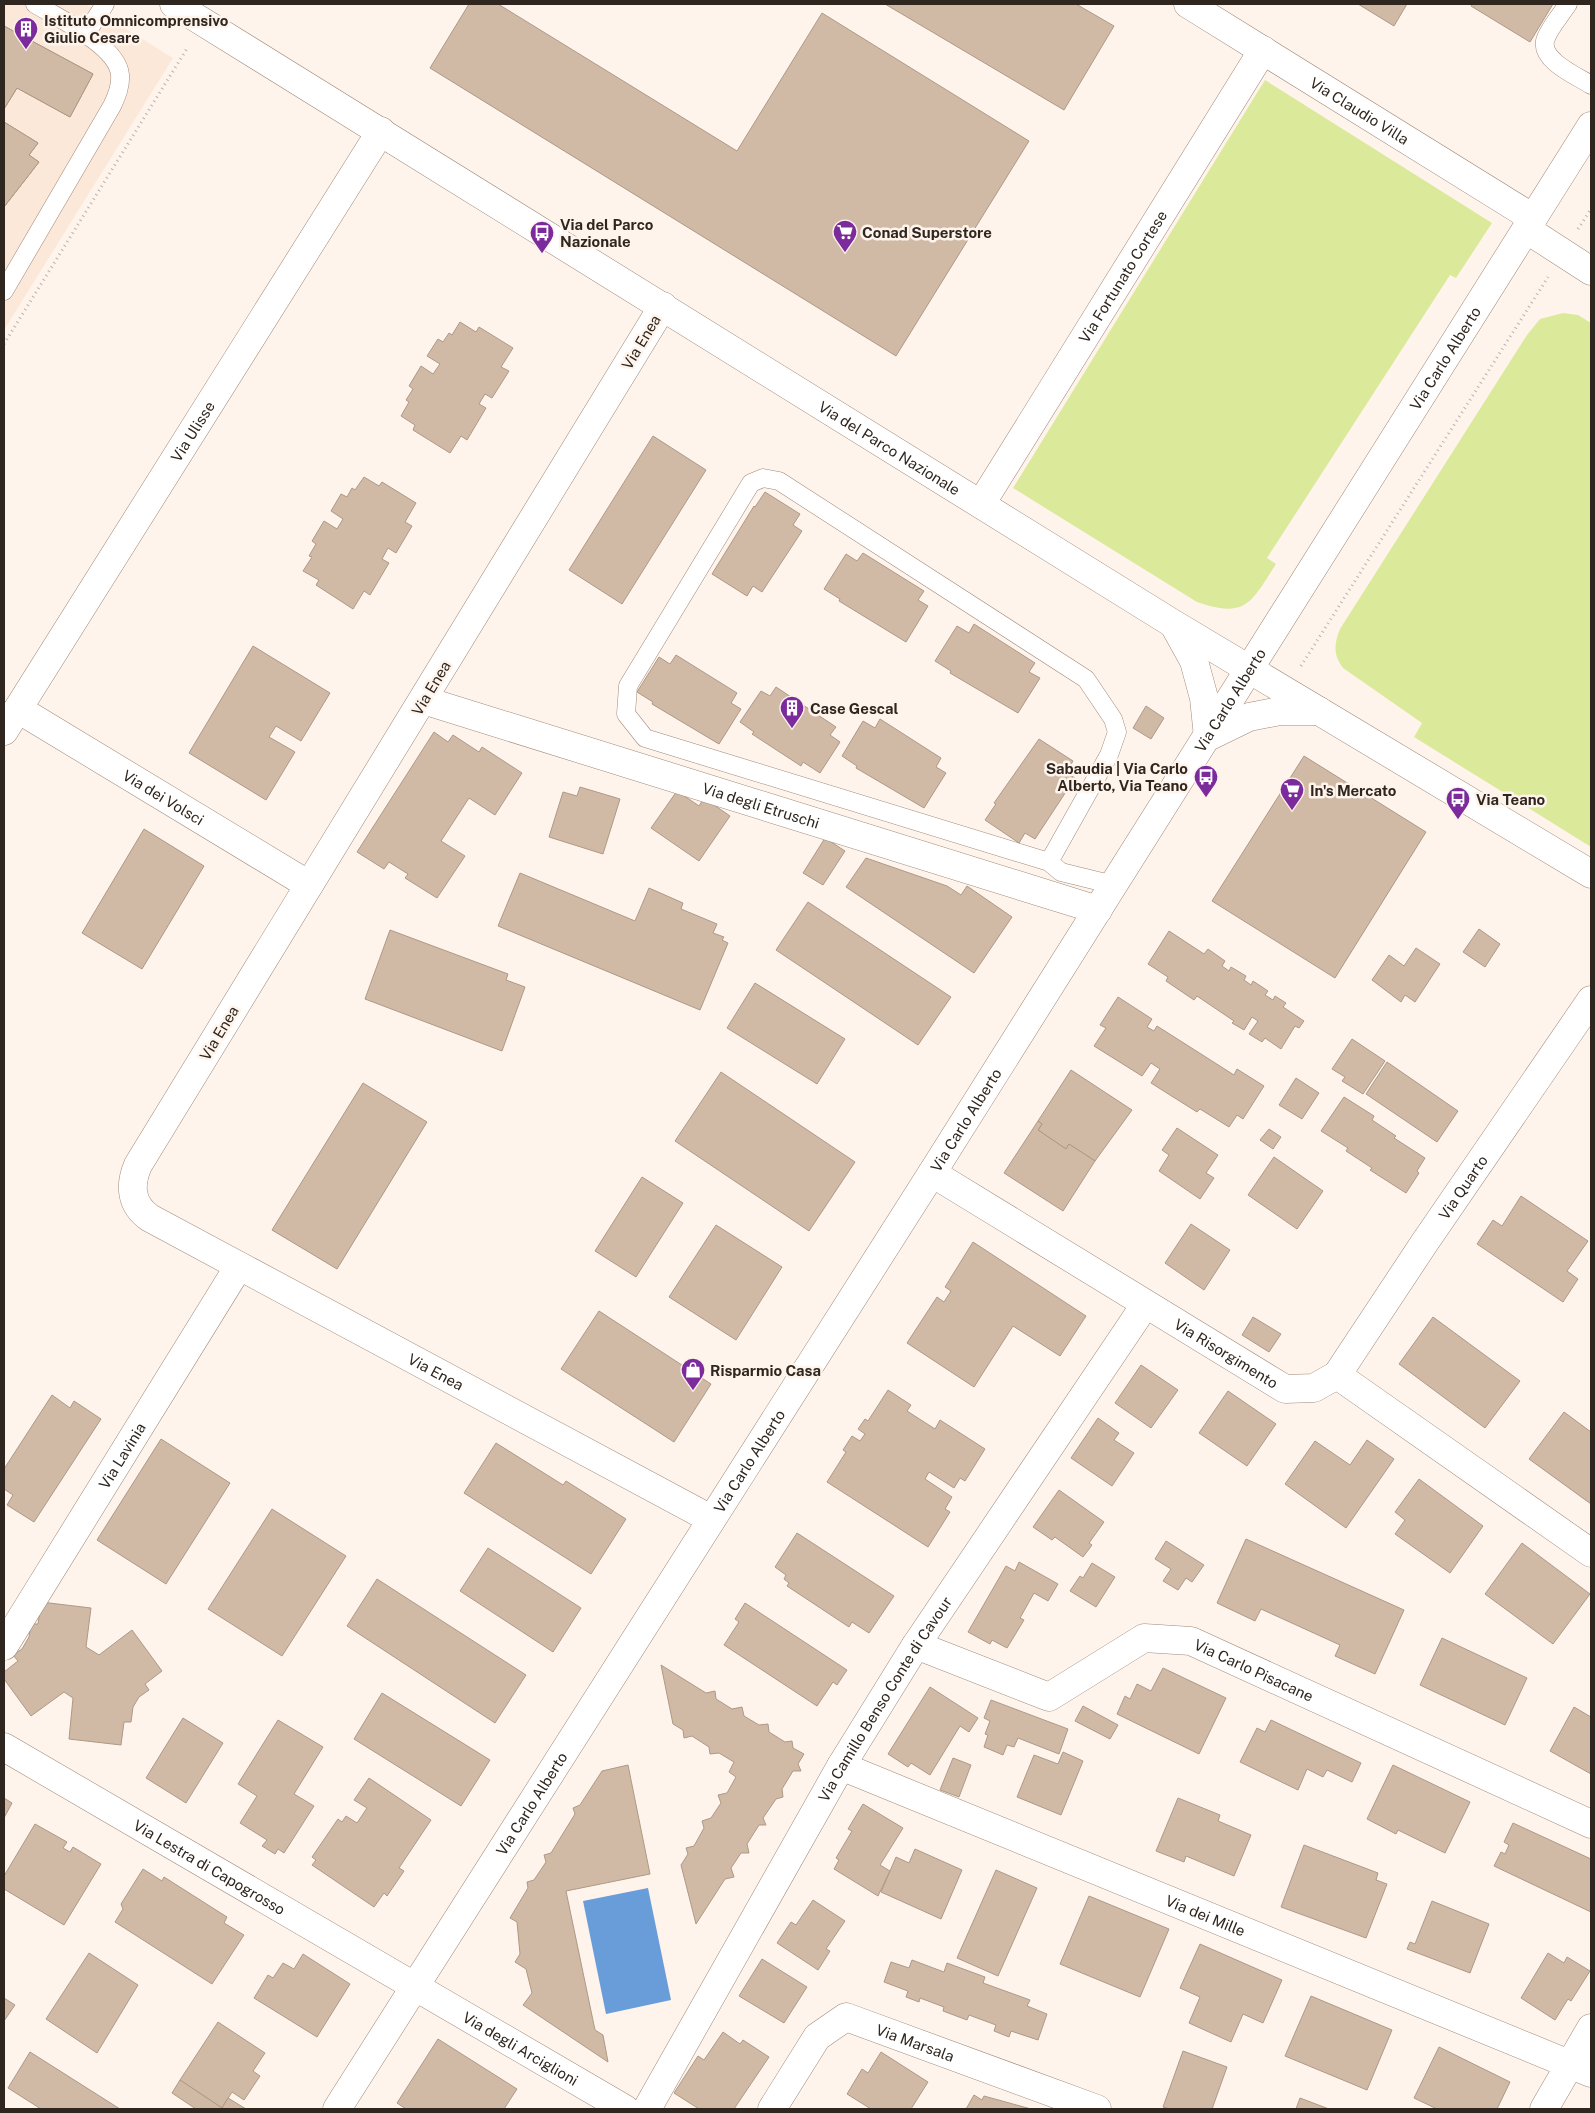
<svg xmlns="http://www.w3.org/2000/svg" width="1595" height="2113" font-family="'Public Sans',sans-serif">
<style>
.education{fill:#fce8d9}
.green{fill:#dbe99b}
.water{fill:#699dda}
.building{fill:#d0baa6;stroke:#ae9986}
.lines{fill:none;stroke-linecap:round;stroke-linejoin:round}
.service-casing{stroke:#a08978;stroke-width:19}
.minor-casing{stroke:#a08978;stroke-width:29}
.tertiary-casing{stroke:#a08978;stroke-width:29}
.path{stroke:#bcb2ab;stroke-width:3;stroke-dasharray:1 4;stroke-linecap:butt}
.service{stroke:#fff;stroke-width:18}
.minor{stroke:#fff;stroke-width:28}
.tertiary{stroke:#fff;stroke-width:28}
.labels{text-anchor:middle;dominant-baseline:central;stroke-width:5;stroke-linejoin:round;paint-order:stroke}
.poi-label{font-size:15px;font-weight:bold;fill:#2f261f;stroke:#fef4ec;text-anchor:start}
.street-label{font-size:15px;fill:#2f261f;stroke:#fef4ec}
</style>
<rect width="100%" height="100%" fill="#fef4ec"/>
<path class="education" d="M4 4H86L173 58 4 330Z"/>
<g class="green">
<path d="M1265 80 1492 223 1456 278 1450 275 1267 558 1276 564C1251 603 1246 619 1197 602L1013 488Z"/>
<path d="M1563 313 1578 315 1591 323V847L1414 737 1422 723 1343 668C1333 655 1334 644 1340 629L1527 335 1540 319Z"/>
</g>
<path class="water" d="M648 1888 671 2000 606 2014 583 1901Z"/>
<g class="building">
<path d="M469 4H498L737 151 822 13 1029 141 896 356 430 68Z"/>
<path d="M885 4H1076L1114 26 1064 110Z"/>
<path d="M1358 4H1407L1394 26Z"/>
<path d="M1472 4H1553L1530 42 1471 6Z"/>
<path d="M4 26 93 74 70 117 17 88 4 109V85L6 82 4 81Z"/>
<path d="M4 26 93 74 70 117 17 88 4 109Z"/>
<path d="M4 122 38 143 29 155 39 162 4 207Z"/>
<path d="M4 122 38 143 29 155 39 162 4 207Z"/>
<path d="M460 322 476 332 479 327 513 348 501 367 509 371 492 398 485 394 479 404 486 408 467 440 461 436 450 453 413 430 415 425 401 416 409 402 406 400 413 389 409 386 421 366 433 374 440 364 427 356 438 339 443 342 449 333 452 335Z"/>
<path d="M653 436 706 470 622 604 569 570Z"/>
<path d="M364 477 379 486 382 482 416 503 405 522 412 526 396 553 388 548 382 559 389 563 370 595 364 591 353 609 316 585 319 580 303 571 312 557 309 556 316 544 312 541 324 521 337 529 343 519 331 511 341 494 347 497 352 488 355 490Z"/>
<path d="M765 492 800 514 793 525 802 531 762 592 753 586 747 596 712 574 754 506 755 507Z"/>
<path d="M863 553 924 591 918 600 928 606 906 642 839 601 840 599 824 589 846 554 857 561Z"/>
<path d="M974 624 1035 663 1029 672 1040 678 1018 713 950 673 951 671 935 661 957 626 969 633Z"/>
<path d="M253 646 330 693 301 741 276 726 269 737 295 752 266 800 189 753Z"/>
<path d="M676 655 737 693 731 703 741 709 719 744 652 704 653 702 637 692 659 657 670 664Z"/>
<path d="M776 687 836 727 830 735 840 742 820 773 803 762 801 766 752 734 754 732 740 722 761 691 770 696Z"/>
<path d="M1146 706 1164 718 1151 739 1133 728Z"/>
<path d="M880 719 941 758 936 767 946 773 924 808 856 768 857 766 842 756 863 721 875 728Z"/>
<path d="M434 732 448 742 453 735 479 752 482 747 522 773 495 815 469 798 441 841 465 856 437 898 405 878 408 874 389 862 384 869 357 852Z"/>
<path d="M1039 739 1073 761 1066 773 1075 778 1035 839 1025 833 1019 843 985 820 996 804 994 803Z"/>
<path d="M1304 756 1426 832 1335 978 1212 901Z"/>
<path d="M580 787 620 799 603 854 549 837 563 792 577 796Z"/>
<path d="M677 791 699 806 704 798 730 816 699 861 651 828Z"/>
<path d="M144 829 204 866 142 969 82 933Z"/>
<path d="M825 838 845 851 823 885 803 873Z"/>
<path d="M866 858 947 886 961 895 967 886 1012 917 974 973 846 887Z"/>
<path d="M520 873 635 921 649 888 683 903 681 909 717 924 713 933 724 937 722 940 728 943 700 1010 498 926Z"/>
<path d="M808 902 951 997 918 1045 776 950Z"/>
<path d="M1479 929 1500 944 1485 967 1463 952Z"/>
<path d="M390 930 508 974 506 980 525 987 502 1051 365 999Z"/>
<path d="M1169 931 1204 954 1208 949 1225 961 1222 966 1229 971 1231 967 1246 976 1244 980 1251 985 1253 981 1268 991 1265 995 1273 1000 1275 996 1286 1003 1283 1007 1304 1021 1299 1028 1295 1026 1281 1049 1265 1038 1262 1042 1249 1034 1258 1021 1252 1017 1244 1030 1232 1023 1234 1021 1197 996 1194 1000 1166 981 1168 977 1148 964Z"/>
<path d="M1416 948 1440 964 1415 1002 1405 995 1401 1002 1372 980 1389 955 1404 966Z"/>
<path d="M755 983 845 1039 817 1084 727 1028Z"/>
<path d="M1118 997 1152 1019 1147 1027 1154 1031 1157 1026 1234 1075 1237 1069 1264 1086 1243 1119 1237 1115 1229 1127 1200 1109 1197 1112 1151 1083 1160 1069 1151 1063 1142 1076 1094 1046 1106 1028 1100 1025Z"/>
<path d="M1352 1039 1385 1061 1363 1094 1342 1081 1345 1077 1332 1069Z"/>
<path d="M1387 1062 1458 1111 1437 1142 1366 1094Z"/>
<path d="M1071 1070 1132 1110 1095 1161 1069 1144 1066 1149 1038 1130 1042 1124 1038 1121Z"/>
<path d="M721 1072 855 1162 809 1231 675 1141Z"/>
<path d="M1296 1078 1319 1093 1302 1119 1279 1105Z"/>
<path d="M363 1083 427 1122 337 1269 272 1230Z"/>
<path d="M1344 1097 1374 1116 1372 1120 1396 1136 1394 1138 1425 1158 1417 1171 1419 1173 1406 1193 1370 1170 1372 1168 1346 1151 1348 1148 1321 1131Z"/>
<path d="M1038 1121 1042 1124 1038 1130 1066 1149 1069 1144 1095 1161 1063 1211 1004 1173Z"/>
<path d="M1177 1128 1218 1155 1206 1173 1214 1178 1200 1199 1159 1171 1169 1155 1162 1150Z"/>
<path d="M1269 1129 1281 1137 1273 1149 1260 1140Z"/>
<path d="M1274 1157 1323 1191 1297 1229 1248 1195Z"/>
<path d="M642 1177 683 1203 636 1277 595 1251Z"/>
<path d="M1521 1196 1588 1241 1567 1271 1578 1279 1563 1302 1477 1244 1493 1220 1502 1226Z"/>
<path d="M1191 1224 1230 1250 1204 1290 1165 1263Z"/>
<path d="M716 1225 782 1267 736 1340 669 1297Z"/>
<path d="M973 1242 1086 1316 1060 1356 1013 1326 974 1387 907 1343 937 1297 944 1302 951 1291 945 1287Z"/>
<path d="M599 1311 711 1384 674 1442 561 1369Z"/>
<path d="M1253 1317 1281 1334 1269 1352 1242 1335Z"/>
<path d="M1433 1317 1520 1381 1485 1428 1399 1364Z"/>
<path d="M1141 1365 1178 1390 1151 1428 1115 1403Z"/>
<path d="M888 1390 911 1405 907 1411 935 1429 940 1420 985 1449 965 1481 960 1478 954 1488 929 1472 925 1479 952 1497 945 1509 950 1512 928 1547 827 1482 846 1452 843 1450 852 1436 860 1441 865 1434 858 1429 865 1419 868 1421Z"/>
<path d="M1228 1391 1276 1424 1247 1466 1199 1433Z"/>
<path d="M52 1395 70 1408 74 1401 101 1419 34 1522 7 1505 13 1495 4 1489V1469Z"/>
<path d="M1564 1412 1591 1432V1504L1529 1459Z"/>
<path d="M1098 1418 1119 1433 1114 1440 1134 1453 1112 1486 1071 1458Z"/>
<path d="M161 1439 230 1483 166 1584 97 1540Z"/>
<path d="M1367 1440 1394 1459 1346 1528 1285 1484 1315 1441 1350 1465Z"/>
<path d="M496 1443 563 1485 566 1481 626 1519 591 1574 464 1493Z"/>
<path d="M1419 1479 1483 1526 1450 1573 1395 1534 1405 1520 1395 1512Z"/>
<path d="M1059 1490 1104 1522 1089 1543 1092 1545 1083 1557 1055 1537 1052 1540 1033 1527Z"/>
<path d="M272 1509 346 1556 282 1656 208 1609Z"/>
<path d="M797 1533 894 1596 869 1633 852 1622 849 1627 787 1586 789 1583 784 1579 786 1575 775 1567Z"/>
<path d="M1246 1539 1404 1610 1375 1674 1335 1656 1340 1645 1261 1609 1255 1621 1217 1603Z"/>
<path d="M1166 1541 1204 1565 1192 1582 1186 1578 1178 1590 1163 1581 1171 1569 1155 1559Z"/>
<path d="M1522 1543 1590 1594 1553 1644 1485 1594Z"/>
<path d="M488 1548 581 1608 553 1652 460 1591Z"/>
<path d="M1019 1562 1058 1584 1048 1601 1034 1593 1020 1618 1024 1620 1007 1648 992 1640 990 1644 968 1632 1006 1566 1015 1571Z"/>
<path d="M1092 1563 1115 1577 1096 1607 1070 1591 1080 1576 1083 1578Z"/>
<path d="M377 1579 526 1675 495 1723 347 1626Z"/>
<path d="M41 1602 91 1608 86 1647 99 1655 132 1630 162 1671 145 1684 149 1690 139 1697 133 1707 131 1722H124L121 1745 69 1739 73 1698 64 1692 31 1716 4 1679V1672L18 1661 13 1655 22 1649 29 1637 31 1624H38Z"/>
<path d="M745 1603 847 1670 837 1685 833 1682 817 1706 724 1645 739 1622 735 1619Z"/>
<path d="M1442 1638 1527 1678 1505 1725 1420 1685Z"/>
<path d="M661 1665 706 1693 715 1691 716 1699 732 1709 742 1707 744 1716 759 1725 768 1724 769 1732 785 1742 792 1741 793 1748 804 1754 798 1764 801 1771H793L782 1789 783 1797 776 1799 763 1818 766 1825H759L747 1844 749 1853H741L731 1868 734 1877 725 1879 696 1924 681 1865 688 1854 686 1848 694 1846 704 1828 702 1821 711 1818 721 1803 718 1795 727 1793 736 1777 729 1772 734 1762 719 1753 710 1754 709 1747 692 1736 684 1738 683 1730 673 1724Z"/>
<path d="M1163 1668 1226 1698 1199 1754 1117 1714 1125 1696 1130 1699 1137 1684 1151 1691Z"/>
<path d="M930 1687 978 1718 969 1732 960 1726 930 1775 911 1763 908 1767 888 1754Z"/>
<path d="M382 1693 490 1760 461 1806 354 1739Z"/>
<path d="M991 1700 1068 1729 1059 1754 1018 1738 1014 1747 1007 1745 1003 1755 984 1747 988 1735 985 1734 990 1721 984 1718Z"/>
<path d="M1083 1706 1118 1725 1110 1739 1075 1721Z"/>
<path d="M1574 1707 1591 1717V1774L1550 1751Z"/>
<path d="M183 1718 223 1743 186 1803 146 1778Z"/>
<path d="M278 1720 323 1747 294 1794 314 1806 284 1853 278 1849 275 1854 262 1846 267 1840 240 1823 257 1796 238 1784Z"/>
<path d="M1271 1720 1361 1763 1352 1782 1327 1770 1323 1777 1307 1769 1298 1790 1240 1762 1257 1728 1265 1732Z"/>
<path d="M1063 1752 1083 1761 1061 1815 1017 1797 1034 1755 1058 1764Z"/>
<path d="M953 1758 971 1765 959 1797 940 1790Z"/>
<path d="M628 1765 650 1874 566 1891 595 2030 603 2035 608 2062 523 2005 532 1993 526 1969 515 1962 520 1954 517 1922 510 1918 528 1888 527 1882 534 1880 546 1862 544 1855 551 1853 575 1814 573 1808 580 1805 602 1771Z"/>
<path d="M1393 1765 1470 1802 1445 1853 1398 1830 1396 1834 1367 1819Z"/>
<path d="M369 1778 431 1820 399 1868 404 1871 387 1896 384 1893 374 1907 312 1865 316 1860 312 1857 338 1819 342 1822 346 1816 357 1823 367 1808 354 1800Z"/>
<path d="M4 1798 12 1803 4 1818Z"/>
<path d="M1178 1798 1220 1815 1218 1821 1251 1835 1234 1876 1186 1856 1184 1862 1156 1851Z"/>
<path d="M863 1804 903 1828 880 1865 890 1871 878 1896 834 1869 839 1860 836 1858 852 1831 848 1829Z"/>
<path d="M1513 1823 1591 1859V1912L1494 1866 1501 1852 1505 1854 1509 1845 1504 1842Z"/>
<path d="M35 1824 67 1842 63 1848 70 1852 73 1847 101 1864 64 1925 4 1889V1876Z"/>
<path d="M1304 1845 1378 1873 1376 1880 1387 1884 1366 1938 1281 1907Z"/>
<path d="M915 1849 962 1870 941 1919 881 1892 896 1857 909 1863Z"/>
<path d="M143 1869 162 1881 164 1877 227 1917 224 1923 244 1935 212 1984 115 1922 123 1909 121 1904Z"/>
<path d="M996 1870 1037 1888 998 1976 957 1958Z"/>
<path d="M1089 1896 1169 1929 1140 1997 1060 1964Z"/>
<path d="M813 1900 845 1921 826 1949 830 1951 818 1970 777 1943 791 1922 796 1925Z"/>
<path d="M1432 1901 1489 1924 1470 1973 1407 1949 1410 1942 1415 1944Z"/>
<path d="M1200 1944 1282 1980 1263 2023 1243 2014 1231 2042 1189 2023 1200 1997 1180 1988Z"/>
<path d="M89 1953 138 1985 97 2053 46 2019Z"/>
<path d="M1548 1953 1564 1963 1567 1957 1590 1971 1571 2001 1568 1999 1555 2020 1521 1998Z"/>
<path d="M303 1954 350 1984 317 2037 254 1998 268 1975 273 1978 283 1963 294 1969Z"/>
<path d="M762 1959 807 1987 784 2023 739 1996Z"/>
<path d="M912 1960 944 1972 947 1963 985 1977 983 1983 1030 2000 1027 2006 1047 2014 1038 2040 1011 2031 1009 2037 994 2031 996 2025 969 2015 967 2020 943 2011 944 2007 920 1998 919 2002 906 1997 908 1991 884 1982 891 1962 909 1968Z"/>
<path d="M1311 1996 1392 2030 1367 2090 1285 2056Z"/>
<path d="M4 1998 15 2005 4 2021Z"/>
<path d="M218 2022 265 2053 253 2071 260 2076 244 2100 232 2092 222 2108 180 2080Z"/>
<path d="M723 2032 740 2044 743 2040 769 2057 734 2109H699L674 2093 698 2056 704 2060Z"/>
<path d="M438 2039 517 2089 504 2109H406L397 2103Z"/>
<path d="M1439 2047 1510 2082 1497 2109H1437L1414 2098Z"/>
<path d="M1183 2051 1227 2067 1212 2109H1170L1163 2107Z"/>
<path d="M30 2052 120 2109H41L8 2088Z"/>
<path d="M881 2052 928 2082 911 2109H871L847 2094 862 2069 868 2073Z"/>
<path d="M180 2080 222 2108 228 2098 246 2109H196L172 2093Z"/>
<path d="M974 2095 982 2100 984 2096 1031 2109H966Z"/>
<path d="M1300 2098 1329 2109H1296Z"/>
</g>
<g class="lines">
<defs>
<g id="service">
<path d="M1568 4C1561 15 1548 29 1545 41 1541 61 1577 76 1591 85"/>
<path d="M85 35 105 4"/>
<path d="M4 291 112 106C117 96 121 86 120 75 118 46 58 18 35 4"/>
<path d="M1049 862 1109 755 1117 732 1113 719 1086 679 779 481 763 478 751 483 628 686 626 714 645 738 1049 862 1061 872 1114 885"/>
</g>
<g id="minor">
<path id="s1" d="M174 4 1172 623 1591 874"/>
<path id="s2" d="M1188 4 1533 218"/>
<path id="s3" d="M663 306 138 1165C129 1186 131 1205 150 1218L711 1519"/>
<path id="s4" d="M981 504 1263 50"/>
<path d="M1174 625 1194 661 1204 698 1208 737 1249 717 1280 711H1319"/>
<path id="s5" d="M423 700 1098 910"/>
<path id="s6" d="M18 709 309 885"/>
<path id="s7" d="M4 731 381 131"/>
<path id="s8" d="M932 1173 1285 1389 1314 1388 1337 1375 1591 1553"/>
<path id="s9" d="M1337 1375 1425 1242 1591 1000"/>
<path id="s10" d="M916 1645 1049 1697 1144 1638 1191 1641 1591 1824"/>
<path id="s11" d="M4 1646 239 1266"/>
<path id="s12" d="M4 1747 625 2109"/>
<path id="s13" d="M841 1766 1591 2073"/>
<path id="s14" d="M647 2109 841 1766 916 1645 1145 1305"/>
<path id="s15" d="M772 2109 817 2037 846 2017 1097 2109"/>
<path d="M1544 2109 1591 2028"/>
</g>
<g id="tertiary">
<path d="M1526 229 1591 271"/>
<path id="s16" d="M337 2109 932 1173 1591 126"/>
</g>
</defs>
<use href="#service" class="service-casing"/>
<use href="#minor" class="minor-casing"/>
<use href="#tertiary" class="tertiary-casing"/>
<g class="path">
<path d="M1578 229 1591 209"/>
<path d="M4 344 188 47"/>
<path d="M1301 666 1548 277"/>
</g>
<use href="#service" class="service"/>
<use href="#minor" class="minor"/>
<use href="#tertiary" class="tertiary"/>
</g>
<defs>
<symbol id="building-pin" viewBox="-11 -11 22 30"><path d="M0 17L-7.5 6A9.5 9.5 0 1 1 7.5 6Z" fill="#7c2b9c" stroke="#fef4ec"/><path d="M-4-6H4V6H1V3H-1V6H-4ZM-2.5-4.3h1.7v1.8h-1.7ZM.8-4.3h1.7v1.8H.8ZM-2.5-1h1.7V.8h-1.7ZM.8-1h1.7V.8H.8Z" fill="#fff"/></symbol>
<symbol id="supermarket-pin" viewBox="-11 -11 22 30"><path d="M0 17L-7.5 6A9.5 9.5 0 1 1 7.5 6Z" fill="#7c2b9c" stroke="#fef4ec"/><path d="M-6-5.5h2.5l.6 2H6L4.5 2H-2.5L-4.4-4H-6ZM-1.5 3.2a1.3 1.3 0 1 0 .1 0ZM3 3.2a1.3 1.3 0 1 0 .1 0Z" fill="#fff"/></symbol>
<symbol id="bus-pin" viewBox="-11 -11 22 30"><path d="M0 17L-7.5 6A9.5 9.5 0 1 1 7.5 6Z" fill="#7c2b9c" stroke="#fef4ec"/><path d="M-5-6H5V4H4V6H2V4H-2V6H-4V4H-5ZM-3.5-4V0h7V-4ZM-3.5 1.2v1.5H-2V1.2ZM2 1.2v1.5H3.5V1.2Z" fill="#fff"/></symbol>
<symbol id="shop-pin" viewBox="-11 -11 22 30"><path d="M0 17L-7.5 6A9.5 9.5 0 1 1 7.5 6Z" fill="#7c2b9c" stroke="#fef4ec"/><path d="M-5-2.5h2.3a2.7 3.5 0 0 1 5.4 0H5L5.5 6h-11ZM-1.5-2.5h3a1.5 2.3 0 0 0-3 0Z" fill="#fff"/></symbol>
</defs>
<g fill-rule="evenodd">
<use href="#building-pin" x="12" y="15" width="28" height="38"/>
<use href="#supermarket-pin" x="831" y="218" width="28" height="38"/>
<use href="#bus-pin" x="528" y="219" width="28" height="38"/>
<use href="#building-pin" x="778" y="694" width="28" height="38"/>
<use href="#bus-pin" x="1192" y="763" width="28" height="38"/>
<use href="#supermarket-pin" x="1278" y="776" width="28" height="38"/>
<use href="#bus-pin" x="1444" y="785" width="28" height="38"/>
<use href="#shop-pin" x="679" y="1356" width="28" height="38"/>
</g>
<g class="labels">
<g class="poi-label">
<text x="44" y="20">Istituto Omnicomprensivo<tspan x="44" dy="17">Giulio Cesare</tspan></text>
<text x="560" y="224">Via del Parco<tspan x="560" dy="17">Nazionale</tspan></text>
<text x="862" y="232">Conad Superstore</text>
<text x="810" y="708">Case Gescal</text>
<text x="1188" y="768" text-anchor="end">Sabaudia | Via Carlo<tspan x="1188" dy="17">Alberto, Via Teano</tspan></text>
<text x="1310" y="790">In's Mercato</text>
<text x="1476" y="799">Via Teano</text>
<text x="710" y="1370">Risparmio Casa</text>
</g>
<g class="street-label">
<text stroke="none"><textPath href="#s2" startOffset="202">Via Claudio Villa</textPath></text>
<text stroke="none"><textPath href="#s4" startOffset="268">Via Fortunato Cortese</textPath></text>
<text transform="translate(641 342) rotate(-59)">Via Enea</text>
<text stroke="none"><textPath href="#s16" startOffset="2072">Via Carlo Alberto</textPath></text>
<text stroke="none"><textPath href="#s7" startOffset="354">Via Ulisse</textPath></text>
<text stroke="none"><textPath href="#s1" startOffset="842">Via del Parco Nazionale</textPath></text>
<text transform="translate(431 688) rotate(-59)">Via Enea</text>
<text stroke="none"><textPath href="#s16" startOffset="1668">Via Carlo Alberto</textPath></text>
<text stroke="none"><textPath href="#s6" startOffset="170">Via dei Volsci</textPath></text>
<text stroke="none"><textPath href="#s5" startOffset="354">Via degli Etruschi</textPath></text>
<text transform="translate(219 1033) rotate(-59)">Via Enea</text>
<text stroke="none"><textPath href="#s16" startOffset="1172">Via Carlo Alberto</textPath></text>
<text stroke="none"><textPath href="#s9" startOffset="226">Via Quarto</textPath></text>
<text stroke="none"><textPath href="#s8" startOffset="345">Via Risorgimento</textPath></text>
<text stroke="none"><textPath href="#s3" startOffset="1391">Via Enea</textPath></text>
<text stroke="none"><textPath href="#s11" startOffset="224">Via Lavinia</textPath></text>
<text stroke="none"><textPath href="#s16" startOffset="768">Via Carlo Alberto</textPath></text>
<text stroke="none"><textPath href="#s10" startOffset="371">Via Carlo Pisacane</textPath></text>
<text stroke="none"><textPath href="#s14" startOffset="474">Via Camillo Benso Conte di Cavour</textPath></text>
<text stroke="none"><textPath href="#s16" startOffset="362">Via Carlo Alberto</textPath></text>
<text stroke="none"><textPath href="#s12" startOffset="238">Via Lestra di Capogrosso</textPath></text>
<text stroke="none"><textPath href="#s13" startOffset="394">Via dei Mille</textPath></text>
<text stroke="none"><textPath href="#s15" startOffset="194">Via Marsala</textPath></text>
<text stroke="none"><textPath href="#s12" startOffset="598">Via degli Arciglioni</textPath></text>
</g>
</g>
<rect width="1595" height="2113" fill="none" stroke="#2f261f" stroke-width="10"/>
</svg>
